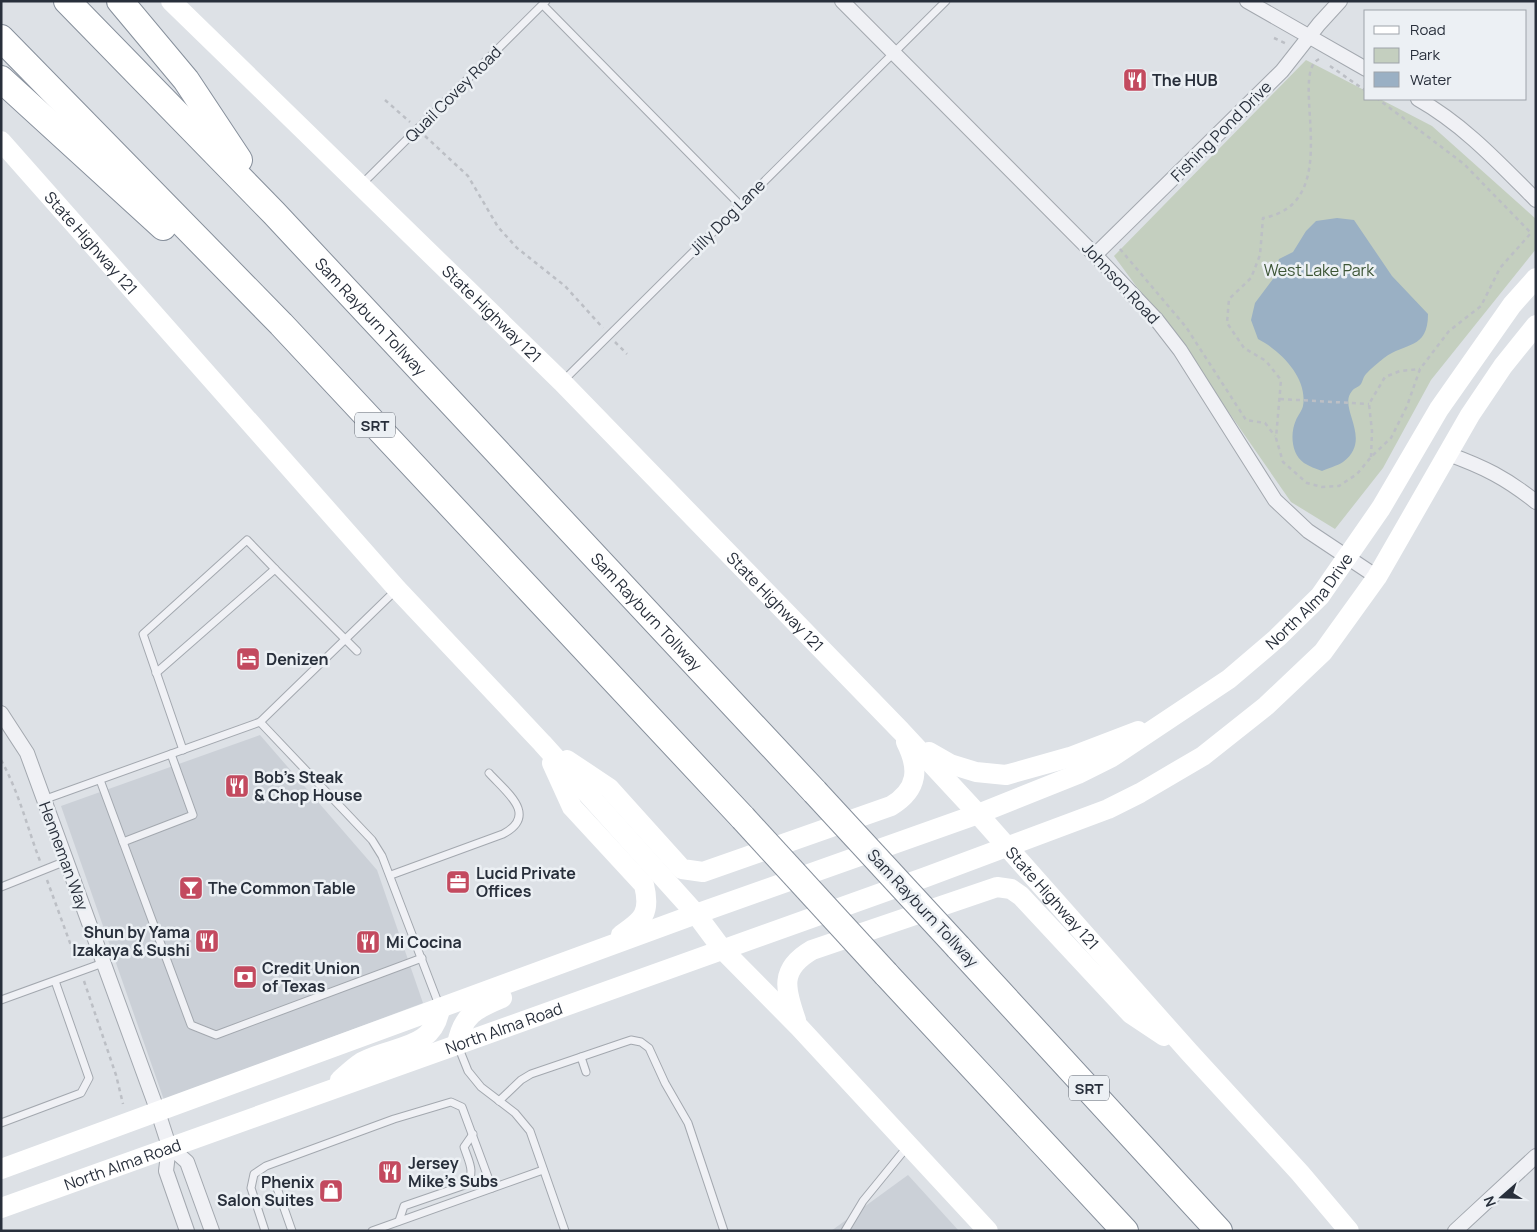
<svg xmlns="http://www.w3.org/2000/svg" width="1537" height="1232" font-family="Manrope,sans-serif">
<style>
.built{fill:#cbd0d7}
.green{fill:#c4cfbf}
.water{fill:#9ab0c4}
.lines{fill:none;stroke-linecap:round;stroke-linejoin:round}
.service-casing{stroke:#a3a8af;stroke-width:9}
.minor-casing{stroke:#a3a8af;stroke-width:16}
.motorway-casing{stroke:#868f9b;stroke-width:28}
.path{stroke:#bcbfc5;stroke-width:2.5;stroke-dasharray:4 4;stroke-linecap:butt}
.service{stroke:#f0f1f5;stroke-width:7}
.minor{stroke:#f0f1f5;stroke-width:14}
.secondary{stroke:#fff;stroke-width:20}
.motorway{stroke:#fff;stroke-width:26}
.motorway-bridge-casing{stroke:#868f9b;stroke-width:28;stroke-linecap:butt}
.motorway-bridge{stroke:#fff;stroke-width:26}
.labels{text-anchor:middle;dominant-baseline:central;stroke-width:5;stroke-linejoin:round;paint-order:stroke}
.shield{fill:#ecf0f4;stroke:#636972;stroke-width:1}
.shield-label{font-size:15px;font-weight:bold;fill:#282f3b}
.poi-label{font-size:16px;font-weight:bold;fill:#282f3b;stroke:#ecf0f4;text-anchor:start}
.street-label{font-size:16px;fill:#282f3b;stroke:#ecf0f4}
.park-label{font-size:16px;fill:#3d5636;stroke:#ecf0f4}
</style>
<rect width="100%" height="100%" fill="#dde1e6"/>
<g class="built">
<path d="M260 735 377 870 423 1003 164 1100 61 806Z"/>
<path d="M908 1175 959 1231H831Z"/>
</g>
<path class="green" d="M1306 60 1366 91V99H1380L1432 126 1536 219V249L1431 380 1383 468 1335 529 1291 502 1223 404 1114 256Z"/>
<path class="water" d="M1337 218 1354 220 1392 276 1428 314C1428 350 1405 342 1384 358 1378 363 1371 368 1366 374 1363 377 1363 381 1361 384 1359 387 1354 388 1352 391 1337 408 1374 439 1343 462 1337 466 1328 468 1322 471 1316 469 1309 466 1304 463 1291 454 1290 433 1296 420 1298 415 1302 411 1303 406 1308 378 1281 351 1258 339L1251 320 1255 303 1273 279 1279 259 1293 252 1306 231 1316 221Z"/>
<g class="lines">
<defs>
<g id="service">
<path d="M543 5 740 205"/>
<path d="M362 184 546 1"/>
<path d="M564 380 946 1"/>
<path d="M156 673 275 569 357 651"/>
<path d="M260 722 372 840 382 856 439 1005"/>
<path d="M183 750 143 634 247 540 275 569"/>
<path d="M100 780 191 1025 216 1035 422 958"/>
<path d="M43 800 260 722 395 591"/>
<path d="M123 842 193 815 171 754"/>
<path d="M391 875 503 834C539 815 506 792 489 773"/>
<path d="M1 887 66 861"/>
<path d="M1 1000 103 963"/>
<path d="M458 1046 468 1071 481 1087 515 1113 530 1131 565 1231"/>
<path d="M581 1057 586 1072"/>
<path d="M499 1101 521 1080 531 1074 622 1043 631 1040 641 1042 649 1048 665 1083 688 1123 724 1231"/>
<path d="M1 1123 81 1093 89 1078 55 981"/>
<path d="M277 1188 292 1231"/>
<path d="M399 1221 404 1206 465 1185C477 1174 468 1160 464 1147L473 1134"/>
<path d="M265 1231 251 1188 254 1174 266 1166 394 1119 451 1102 462 1107 492 1188"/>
<path d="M372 1231 543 1170"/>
<path d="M845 1231 863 1201 907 1147"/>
</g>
<g id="minor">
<path d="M842 1 1095 255 1156 319 1180 350 1275 500 1308 531 1377 577"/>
<path d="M1247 1 1366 69"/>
<path d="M1418 99C1464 125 1499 163 1536 200"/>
<path d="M1095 255 1282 71 1319 24 1340 1"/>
<path d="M1448 454C1484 467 1506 478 1536 502"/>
<path d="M1 713 27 753 158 1112 169 1146 166 1171 187 1231"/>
<path d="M169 1146 187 1162 212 1231"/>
<path d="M1455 1231 1536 1156"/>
</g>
<g id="motorway">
<path id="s5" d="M67 1 274 213 815 792"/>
<path d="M120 1 186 80 239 160"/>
<path d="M1 38 281 324 743 818"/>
<path d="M1 79 163 227"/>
<path d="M958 947 1219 1231"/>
<path d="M886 974 1125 1231"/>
</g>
</defs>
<use href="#service" class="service-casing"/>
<use href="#minor" class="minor-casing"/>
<use href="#motorway" class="motorway-casing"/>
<g class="path">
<path d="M1274 38 1287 44"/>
<path d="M1319 59C1287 75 1348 203 1263 218L1260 255 1251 278 1229 299 1227 323 1244 348 1266 361 1281 380 1276 438 1283 462 1307 483 1322 487 1339 486 1357 474 1371 457 1391 438 1407 406 1420 369 1449 331 1481 306 1500 268 1531 233 1464 164 1378 99"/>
<path d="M1330 66 1366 91"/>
<path d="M385 100 410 122"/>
<path d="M425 136 468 176 498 227 517 248 565 286 603 328"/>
<path d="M1120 249 1186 327 1246 420 1265 423 1275 436"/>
<path d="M615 342 627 354"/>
<path d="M1280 399 1369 404"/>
<path d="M1371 457 1372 431 1369 404 1385 377 1400 371 1420 369"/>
<path d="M1 760C19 792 27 827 40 861"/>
<path d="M47 880 77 962"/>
<path d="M84 981 116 1075 123 1104"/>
</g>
<use href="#service" class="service"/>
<use href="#minor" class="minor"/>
<g class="secondary">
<path id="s1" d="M171 1 562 382 901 731 978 814 1189 1052 1300 1173 1349 1231"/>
<path id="s2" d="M1 141 397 589 542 743 696 914 722 949 799 1027 988 1231"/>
<path d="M929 752 950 764 976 772 1006 775 1070 757 1138 731"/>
<path d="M567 760 609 788 682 869 703 872 891 806C919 789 919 768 906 742"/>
<path d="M552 763 572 807 644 885C651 913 643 920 621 935"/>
<path d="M796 1020C785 989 779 969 812 950L997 887 1011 889 1021 896 1131 1014 1164 1036"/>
<path d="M457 1044C463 1014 476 1009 502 998"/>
<path d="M340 1080C347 1074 354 1067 362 1062 392 1045 434 1051 440 1008"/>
<path id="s3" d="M1 1169 696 914 978 814 1078 774 1112 757 1229 679 1277 638 1320 596 1381 508 1439 409 1512 305 1536 278"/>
<path id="s4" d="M1 1208 926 877 1108 809 1140 793 1203 756 1266 706 1323 652 1377 577 1470 415 1503 366 1536 325"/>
</g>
<use href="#motorway" class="motorway"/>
<defs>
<g id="motorway-bridge">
<path d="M815 792 958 947"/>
<path d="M743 818 886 974"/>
</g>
</defs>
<use href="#motorway-bridge" class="motorway-bridge-casing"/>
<use href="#motorway-bridge" class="motorway-bridge"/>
</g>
<defs>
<symbol id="restaurant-square" viewBox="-11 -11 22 22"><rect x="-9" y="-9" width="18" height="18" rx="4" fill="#c34a5f" stroke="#ecf0f4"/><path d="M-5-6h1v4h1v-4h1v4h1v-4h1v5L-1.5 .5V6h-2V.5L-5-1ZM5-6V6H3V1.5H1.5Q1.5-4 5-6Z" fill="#fff"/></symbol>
<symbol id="hotel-square" viewBox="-11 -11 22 22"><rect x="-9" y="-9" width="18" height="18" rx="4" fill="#c34a5f" stroke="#ecf0f4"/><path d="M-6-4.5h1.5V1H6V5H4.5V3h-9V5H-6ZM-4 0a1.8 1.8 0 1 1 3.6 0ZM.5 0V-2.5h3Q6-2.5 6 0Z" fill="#fff"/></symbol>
<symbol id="office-square" viewBox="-11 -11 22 22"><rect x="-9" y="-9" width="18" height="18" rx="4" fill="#c34a5f" stroke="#ecf0f4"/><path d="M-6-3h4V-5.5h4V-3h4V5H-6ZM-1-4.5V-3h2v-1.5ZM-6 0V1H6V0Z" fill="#fff"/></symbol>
<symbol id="bar-square" viewBox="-11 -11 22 22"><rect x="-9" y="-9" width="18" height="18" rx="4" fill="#c34a5f" stroke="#ecf0f4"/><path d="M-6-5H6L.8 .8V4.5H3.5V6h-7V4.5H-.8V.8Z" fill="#fff"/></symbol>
<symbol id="bank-square" viewBox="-11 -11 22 22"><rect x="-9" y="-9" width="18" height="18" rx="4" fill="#c34a5f" stroke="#ecf0f4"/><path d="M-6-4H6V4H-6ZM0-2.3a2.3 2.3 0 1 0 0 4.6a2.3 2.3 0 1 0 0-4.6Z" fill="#fff"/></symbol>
<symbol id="shop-square" viewBox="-11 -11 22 22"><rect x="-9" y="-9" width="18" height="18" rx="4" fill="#c34a5f" stroke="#ecf0f4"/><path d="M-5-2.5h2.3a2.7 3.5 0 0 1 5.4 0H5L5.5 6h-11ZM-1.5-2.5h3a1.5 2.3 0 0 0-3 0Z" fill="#fff"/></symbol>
</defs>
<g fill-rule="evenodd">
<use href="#restaurant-square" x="1121" y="66" width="28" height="28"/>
<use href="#hotel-square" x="234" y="645" width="28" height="28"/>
<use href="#restaurant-square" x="223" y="772" width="28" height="28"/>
<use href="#office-square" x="444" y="868" width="28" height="28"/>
<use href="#bar-square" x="177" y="874" width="28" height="28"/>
<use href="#restaurant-square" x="193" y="927" width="28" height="28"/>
<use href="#restaurant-square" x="354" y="928" width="28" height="28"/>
<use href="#bank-square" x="231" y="963" width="28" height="28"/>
<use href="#restaurant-square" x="376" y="1158" width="28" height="28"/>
<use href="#shop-square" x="317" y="1177" width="28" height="28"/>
</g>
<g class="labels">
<g class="shield">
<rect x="355" y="412.5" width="40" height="25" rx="4"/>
<rect x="1069" y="1075.5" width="40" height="25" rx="4"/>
</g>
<g class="shield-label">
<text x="375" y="425">SRT</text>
<text x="1089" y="1088">SRT</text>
</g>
<g class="poi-label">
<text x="1152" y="80">The HUB</text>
<text x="266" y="659">Denizen</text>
<text x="254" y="777">Bob's Steak<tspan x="254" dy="18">&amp; Chop House</tspan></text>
<text x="476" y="873">Lucid Private<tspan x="476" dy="18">Offices</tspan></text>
<text x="208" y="888">The Common Table</text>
<text x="190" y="932" text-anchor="end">Shun by Yama<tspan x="190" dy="18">Izakaya &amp; Sushi</tspan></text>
<text x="386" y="942">Mi Cocina</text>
<text x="262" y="968">Credit Union<tspan x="262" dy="18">of Texas</tspan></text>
<text x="408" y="1163">Jersey<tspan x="408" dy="18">Mike's Subs</tspan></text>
<text x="314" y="1182" text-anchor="end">Phenix<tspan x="314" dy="18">Salon Suites</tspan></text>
</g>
<g class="street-label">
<text transform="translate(453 94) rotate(-45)">Quail Covey Road</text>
<text transform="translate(1221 131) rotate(-45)">Fishing Pond Drive</text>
<text transform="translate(727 217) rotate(-45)">Jilly Dog Lane</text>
<text stroke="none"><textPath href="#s2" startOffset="136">State Highway 121</textPath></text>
<text transform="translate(1121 283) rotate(47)">Johnson Road</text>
<text stroke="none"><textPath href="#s1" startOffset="448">State Highway 121</textPath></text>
<text stroke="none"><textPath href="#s5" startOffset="438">Sam Rayburn Tollway</textPath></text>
<text stroke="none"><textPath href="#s3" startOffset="1438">North Alma Drive</textPath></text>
<text stroke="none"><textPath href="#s1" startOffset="852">State Highway 121</textPath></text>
<text stroke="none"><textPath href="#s5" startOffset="842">Sam Rayburn Tollway</textPath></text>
<text transform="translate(64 856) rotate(70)">Henneman Way</text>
<text stroke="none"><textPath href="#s1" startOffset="1258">State Highway 121</textPath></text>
<text transform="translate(923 908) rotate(47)">Sam Rayburn Tollway</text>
<text stroke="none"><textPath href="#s4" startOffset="534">North Alma Road</textPath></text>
<text stroke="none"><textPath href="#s4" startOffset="129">North Alma Road</textPath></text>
</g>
<g class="park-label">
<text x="1319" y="270">West Lake Park</text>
</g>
</g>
<rect width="1537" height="1232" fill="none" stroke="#282f3b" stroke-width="5"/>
<rect x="1364" y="10" width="162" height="90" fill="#ecf0f4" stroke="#9ea3aa"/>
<rect x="1374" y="26" width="25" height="8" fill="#ffffff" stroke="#9ea3aa"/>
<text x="1410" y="35" font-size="15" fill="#282f3b">Road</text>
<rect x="1374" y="48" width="25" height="15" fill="#c4cfbf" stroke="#9ea3aa"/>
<text x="1410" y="60" font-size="15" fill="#282f3b">Park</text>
<rect x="1374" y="72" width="25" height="15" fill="#9ab0c4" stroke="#9ea3aa"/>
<text x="1410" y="85" font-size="15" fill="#282f3b">Water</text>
<g transform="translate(1502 1197) rotate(250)" stroke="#ecf0f4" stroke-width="4" paint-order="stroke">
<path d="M0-4L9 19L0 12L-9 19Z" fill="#282f3b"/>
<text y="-8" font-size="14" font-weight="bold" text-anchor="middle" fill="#282f3b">N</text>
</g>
</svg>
